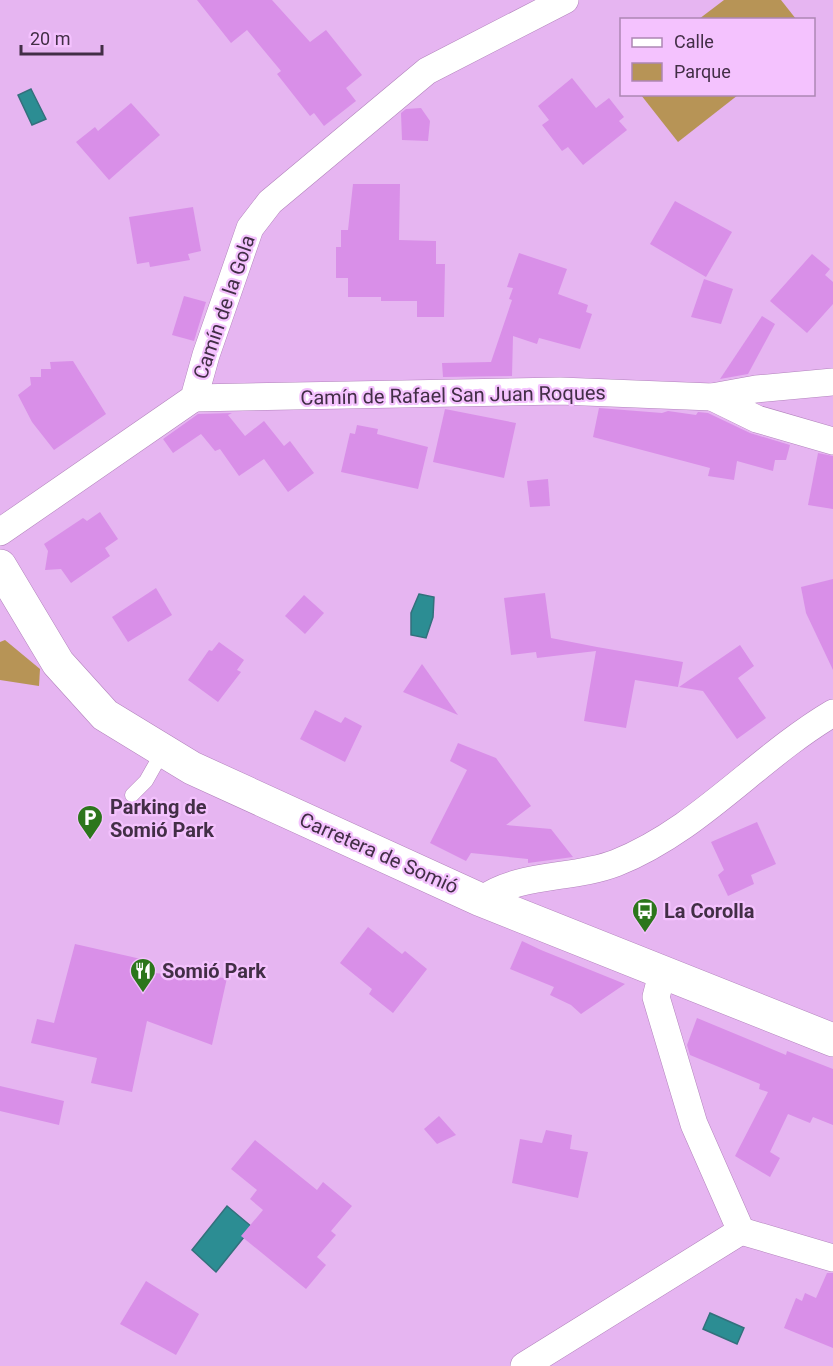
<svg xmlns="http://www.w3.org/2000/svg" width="833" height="1366" font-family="Roboto,sans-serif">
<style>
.green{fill:#b79456}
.water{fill:#2c8d93;stroke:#33707c;stroke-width:1.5}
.building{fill:#d98fe8}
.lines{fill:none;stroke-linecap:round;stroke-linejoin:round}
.lane-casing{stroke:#b283bc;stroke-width:15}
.street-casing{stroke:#b283bc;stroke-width:28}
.secondary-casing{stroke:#b283bc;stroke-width:34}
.lane{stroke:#fff;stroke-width:14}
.street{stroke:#fff;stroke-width:27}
.secondary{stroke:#fff;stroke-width:33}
.labels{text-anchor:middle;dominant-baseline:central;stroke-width:4.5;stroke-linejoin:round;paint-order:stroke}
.street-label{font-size:20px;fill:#422e46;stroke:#f4c2fe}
.poi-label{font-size:20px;font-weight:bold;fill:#422e46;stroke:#f4c2fe;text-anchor:start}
</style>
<rect width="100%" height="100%" fill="#e6b5f1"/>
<g class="green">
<path d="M724 0H781L796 19H699Z"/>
<path d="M641 95H738L678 142Z"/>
<path d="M5 640 40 669 39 686 0 680V642Z"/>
</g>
<g class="water">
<path d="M31 89 46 119 32 125 18 95Z"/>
<path d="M419 594 434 597 433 617 426 638 411 635V613Z"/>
<path d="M227 1206 252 1227 216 1272 192 1250Z"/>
<path d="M710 1313 744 1328 737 1344 703 1329Z"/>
</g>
<g class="building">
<path d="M197 0H272L310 42 326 30 362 75 346 88 356 101 324 126 314 113 310 116 277 74 281 71 247 30 231 43Z"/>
<path d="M572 78 596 108 609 98 624 117 619 121 627 130 583 165 568 147 562 151 542 125 549 120 538 106Z"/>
<path d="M131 103 160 135 109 180 76 142 95 127 98 131Z"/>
<path d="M421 108 430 121 428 141 402 140 401 113 406 109Z"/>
<path d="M353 184H400L399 240 436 241V264H445L444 317H417V301H381V297H348V278H336V247H341V230H348Z"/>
<path d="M675 201 732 232 706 277 650 244Z"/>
<path d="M193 207 201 251 188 254 190 260 150 267 149 262 137 264 129 217Z"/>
<path d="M519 253 567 269 558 294 588 305 586 312 592 314 580 349 539 338 537 344 513 336 512 376 443 377 442 363 491 362 512 300 509 299 513 288 507 287Z"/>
<path d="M812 254 830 269 825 275 833 282V304L807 333 770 301Z"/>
<path d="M704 279 733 289 721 324 691 317Z"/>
<path d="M184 296 206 302 194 341 172 335Z"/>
<path d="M762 316 775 324 748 374 720 379Z"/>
<path d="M73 361 106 414 54 450 32 422 18 395 31 385 30 377H41V369H51L50 362Z"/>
<path d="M599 408 662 413 668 411 696 415 698 412 708 413 750 433 790 445 786 460H775L773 471 737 461 734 480 708 476 710 468 593 437Z"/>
<path d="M445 409 516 423 504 478 433 462Z"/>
<path d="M232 413 228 415 245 436 264 421 284 446 290 441 314 473 288 492 264 459 239 476 220 449 215 451 201 434 173 453 163 439 198 414Z"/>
<path d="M357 425 378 429 377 434 428 447 418 489 341 472 350 433 355 434Z"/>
<path d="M818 453 833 456V509L808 505Z"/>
<path d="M548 479 550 506 530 507 527 481Z"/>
<path d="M100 512 118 539 105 548 110 556 71 583 61 569 45 570 48 551 44 544 83 518 87 521Z"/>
<path d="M833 579V670L806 613 801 587Z"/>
<path d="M156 588 172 615 128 642 112 617Z"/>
<path d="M545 593 551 638 597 647V650V647L683 662 678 687 635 680 626 728 584 721 596 651 537 658 536 652 511 655 504 598Z"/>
<path d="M304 595 324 613 305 634 285 616Z"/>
<path d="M219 642 244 660 237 670 241 672 218 702 188 680 209 650 212 651Z"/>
<path d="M740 645 754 666 738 678 766 718 737 739 703 691 679 687Z"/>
<path d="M422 664 458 715 403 692Z"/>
<path d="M315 710 341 723 345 717 362 726 345 762 300 739Z"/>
<path d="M458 743 496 758 531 806 506 825 551 829 573 857 528 863V859L471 853 466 861 430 843 467 770 450 761Z"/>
<path d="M757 822 776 864 751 875 754 884 728 896 718 875 724 870 711 842Z"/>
<path d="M368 927 402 954 405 951 427 969 393 1013 369 994 372 989 340 963Z"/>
<path d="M522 941 541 950 625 984 581 1014 571 1005 550 995 554 987 510 969Z"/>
<path d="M75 944 141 959 138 972 227 978 212 1045 147 1021 132 1092 91 1083 97 1058 31 1043 37 1019 54 1023Z"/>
<path d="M697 1018 786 1055 787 1051 833 1069V1125L813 1117 810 1123 788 1114 770 1152 780 1158 770 1177 735 1156 768 1092 759 1089 760 1084 690 1055 687 1045Z"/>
<path d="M0 1086 64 1101 59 1125 0 1111Z"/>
<path d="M439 1116 456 1135 437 1144 424 1129Z"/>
<path d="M546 1130 572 1135 570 1149 588 1152 578 1198 512 1183 520 1139 542 1143Z"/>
<path d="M255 1140 317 1190 323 1182 352 1206 331 1231 336 1235 317 1257 326 1265 306 1289 241 1236 263 1210 250 1199 257 1190 231 1169Z"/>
<path d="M827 1273H833V1348L784 1328 796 1298 802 1301 805 1293 816 1298Z"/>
<path d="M146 1281 199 1314 176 1355 120 1324Z"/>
</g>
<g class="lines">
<defs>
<path id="lane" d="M132 795 146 781 163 751"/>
<g id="street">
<path d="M712 397 757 419 833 441"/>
<path d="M194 398 560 391 712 397 756 389 833 382"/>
<path d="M0 532 194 398 206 355 250 228 270 202 427 71 565 0"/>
<path d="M481 900C520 872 572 880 616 863 699 830 757 758 833 713"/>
<path d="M662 974 656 997 694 1124 741 1231 833 1258"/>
<path d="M524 1366 741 1231"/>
</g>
<path id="secondary" d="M0 566 58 663 105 715 192 768 481 900 833 1040"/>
</defs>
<use href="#lane" class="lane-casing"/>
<use href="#street" class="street-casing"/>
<use href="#secondary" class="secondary-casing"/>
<use href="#lane" class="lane"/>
<use href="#street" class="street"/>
<use href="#secondary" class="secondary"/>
</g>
<defs>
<symbol id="parking-pin" viewBox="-11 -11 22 30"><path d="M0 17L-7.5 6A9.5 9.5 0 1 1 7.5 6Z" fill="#2c761c" stroke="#f4c2fe"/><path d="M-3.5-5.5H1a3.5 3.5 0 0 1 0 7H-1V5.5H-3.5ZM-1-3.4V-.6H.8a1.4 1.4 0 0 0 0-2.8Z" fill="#fff"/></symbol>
<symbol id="bus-pin" viewBox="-11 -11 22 30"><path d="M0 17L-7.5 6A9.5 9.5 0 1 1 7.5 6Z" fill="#2c761c" stroke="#f4c2fe"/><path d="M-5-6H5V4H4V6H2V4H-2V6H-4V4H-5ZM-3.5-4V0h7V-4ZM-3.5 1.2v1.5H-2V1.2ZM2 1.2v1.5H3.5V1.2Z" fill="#fff"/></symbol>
<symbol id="restaurant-pin" viewBox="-11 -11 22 30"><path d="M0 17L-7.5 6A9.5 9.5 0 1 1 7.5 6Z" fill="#2c761c" stroke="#f4c2fe"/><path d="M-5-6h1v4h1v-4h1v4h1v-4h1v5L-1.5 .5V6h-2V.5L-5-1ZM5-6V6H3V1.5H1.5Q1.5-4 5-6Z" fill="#fff"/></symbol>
</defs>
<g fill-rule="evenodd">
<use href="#parking-pin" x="75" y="803" width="30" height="40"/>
<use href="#bus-pin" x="630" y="896" width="30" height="40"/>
<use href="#restaurant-pin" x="128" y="956" width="30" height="40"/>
</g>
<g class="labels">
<g class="street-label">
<text transform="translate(224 307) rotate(-71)">Camín de la Gola</text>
<text transform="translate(453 395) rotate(-1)">Camín de Rafael San Juan Roques</text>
<text transform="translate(379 853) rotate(24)">Carretera de Somió</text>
</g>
<g class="poi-label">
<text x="110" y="807">Parking de<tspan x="110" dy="23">Somió Park</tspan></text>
<text x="664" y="911">La Corolla</text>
<text x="162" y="971">Somió Park</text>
</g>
</g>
<rect x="620" y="18" width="195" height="78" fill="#f4c2fe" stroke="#ad87b4" stroke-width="1.5"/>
<rect x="632" y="38" width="30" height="9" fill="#ffffff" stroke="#ad87b4" stroke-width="1.5"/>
<text x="674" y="48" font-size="18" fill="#422e46">Calle</text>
<rect x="632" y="63" width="30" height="18" fill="#b79456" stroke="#ad87b4" stroke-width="1.5"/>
<text x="674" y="78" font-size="18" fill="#422e46">Parque</text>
<path d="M21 45v9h81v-9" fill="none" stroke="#422e46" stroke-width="3"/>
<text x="30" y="45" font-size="18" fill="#422e46" stroke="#f4c2fe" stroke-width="4.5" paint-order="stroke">20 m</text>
</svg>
